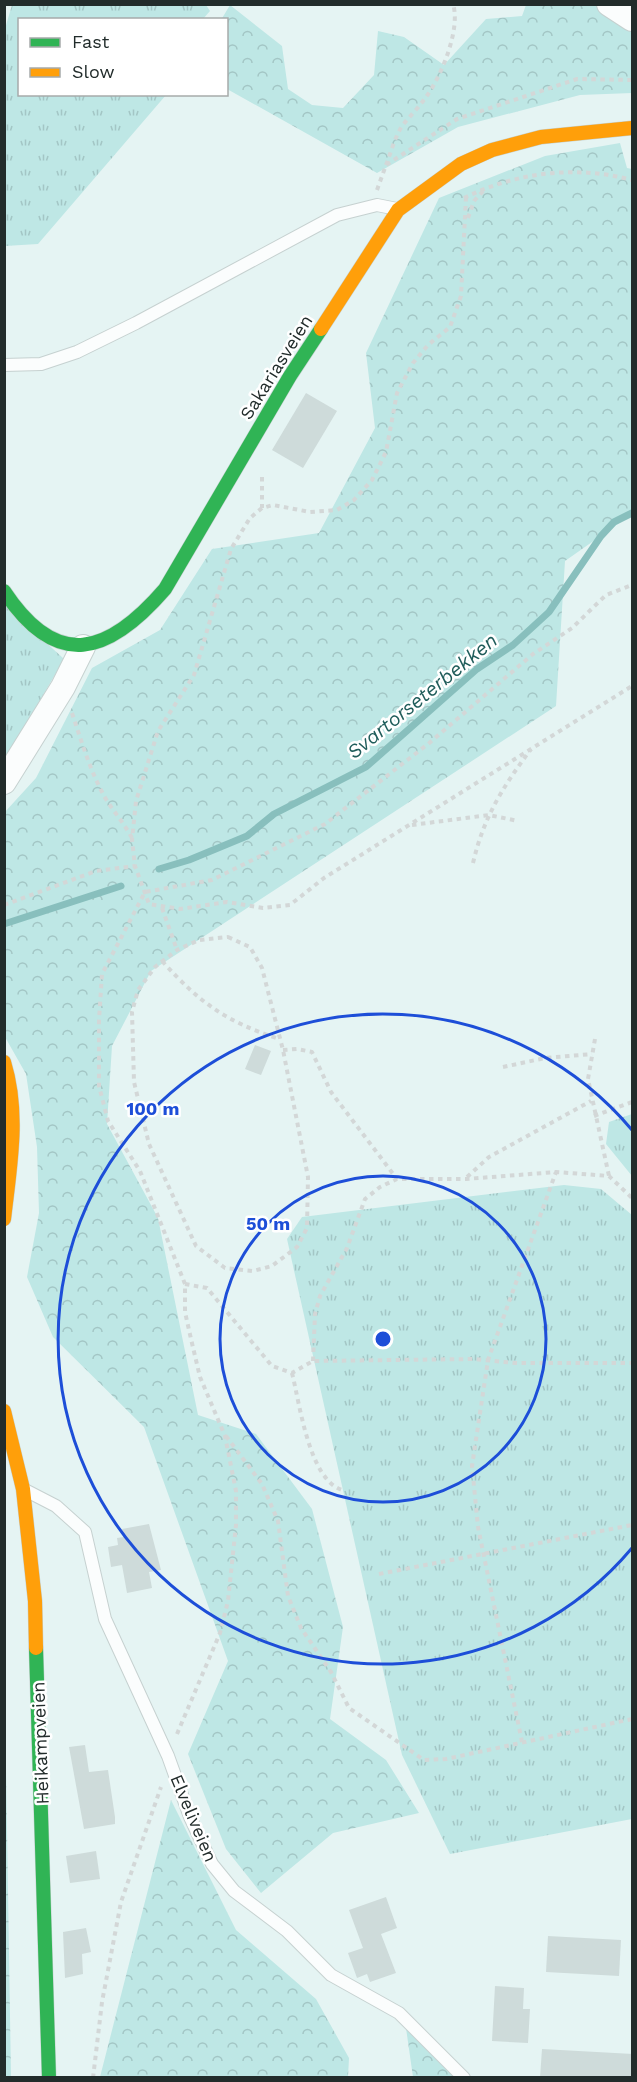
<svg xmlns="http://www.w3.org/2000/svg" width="637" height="2082" font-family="'Work Sans',sans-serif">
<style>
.grass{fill:url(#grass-tufts)}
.forest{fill:url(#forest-crowns)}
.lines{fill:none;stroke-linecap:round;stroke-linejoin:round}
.stream{stroke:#88bfbd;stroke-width:7}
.building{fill:#cedbda}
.lane-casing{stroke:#c6d1d0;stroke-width:14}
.street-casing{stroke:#c6d1d0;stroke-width:26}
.fast-casing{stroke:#c6d1d0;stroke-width:15}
.slow-casing{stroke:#c6d1d0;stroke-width:15}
.path{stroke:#d3d7d7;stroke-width:4;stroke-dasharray:4.5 4.5;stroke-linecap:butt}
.lane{stroke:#fbfdfd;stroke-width:12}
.street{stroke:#fbfdfd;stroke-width:24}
.fast{stroke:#30b455;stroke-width:14}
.slow{stroke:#ff9f0a;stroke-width:14}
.ring{fill:none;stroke:#1d4ed8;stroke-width:3}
.labels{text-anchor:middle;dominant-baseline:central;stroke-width:5;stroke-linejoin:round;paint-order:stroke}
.street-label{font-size:18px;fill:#222c2b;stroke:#fff}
.water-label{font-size:20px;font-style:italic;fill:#205d5b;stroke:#fff}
.centre{fill:#1d4ed8;stroke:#fff;stroke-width:3}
.ring-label{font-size:18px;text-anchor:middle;font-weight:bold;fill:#1d4ed8;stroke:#fff;stroke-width:5;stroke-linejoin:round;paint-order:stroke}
</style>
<defs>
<pattern id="grass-tufts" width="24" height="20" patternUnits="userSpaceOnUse" patternTransform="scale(1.5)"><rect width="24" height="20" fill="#bee7e5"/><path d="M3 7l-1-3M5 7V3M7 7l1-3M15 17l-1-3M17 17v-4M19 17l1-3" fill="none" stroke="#a3c6c5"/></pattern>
<pattern id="forest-crowns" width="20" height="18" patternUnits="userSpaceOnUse" patternTransform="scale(1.5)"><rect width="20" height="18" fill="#bee7e5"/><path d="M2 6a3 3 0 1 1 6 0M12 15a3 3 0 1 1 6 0" fill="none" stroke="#a3c6c5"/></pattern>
</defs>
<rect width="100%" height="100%" fill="#e5f4f3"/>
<g class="grass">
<path d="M12 5H206L210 11 203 19 20 20V94L166 95 38 244 5 246 4 32Z"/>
<path d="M5 605 64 659 5 761Z"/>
<path d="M632 1114V1176L606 1144 609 1122Z"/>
<path d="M564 1185 601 1189 632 1215V1819L450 1854 402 1755 287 1239 302 1217Z"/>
</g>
<g class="forest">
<path d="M230 5 282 46 288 89 312 105 343 108 374 75 378 31 404 37 444 65 486 19 522 16 526 5H632V93L580 95 458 127 377 173 227 89 226 20H221Z"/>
<path d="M620 143 627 168 632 169V514L565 561 556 706 151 971 112 1046 107 1124 158 1218 198 1415 256 1434 312 1509 343 1627 330 1719 386 1760 419 1813 333 1833 261 1893 226 1849 188 1754 228 1661 144 1427 53 1337 27 1277 39 1213 37 1147 26 1074 5 1037 4 813 36 778 92 668 160 630 212 549 319 533 375 428 366 353 439 198 545 156Z"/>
<path d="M5 1704 11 2077V2078L4 2077Z"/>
<path d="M171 1800 236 1930 316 1999 349 2058 348 2077H100Z"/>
<path d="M406 2028 455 2077H413Z"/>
</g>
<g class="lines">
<g class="stream">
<path d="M159 869 189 860 247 836 274 814 366 767 477 669 513 645 549 612 601 536 614 522 632 513"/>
<path d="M4 924 121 886"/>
</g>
</g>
<g class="building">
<path d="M306 393 337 411 303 468 272 450Z"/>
<path d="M255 1045 271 1051 261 1075 245 1069Z"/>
<path d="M149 1524 161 1570 149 1572 152 1588 127 1593 122 1565 111 1567 108 1547 118 1545 117 1538 124 1537 122 1529Z"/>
<path d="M85 1745 89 1772 108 1770 115 1817V1824L84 1829 69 1747Z"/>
<path d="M96 1851 100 1879 70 1883 66 1856Z"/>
<path d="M386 1897 397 1928 381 1934 396 1973 370 1982 367 1974 357 1978 348 1953 363 1948 349 1910Z"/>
<path d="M86 1928 91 1952 82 1954 83 1974 65 1978 63 1932Z"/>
<path d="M548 1936 621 1940 619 1976 546 1972Z"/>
<path d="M495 1986 524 1988 523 2009H530L528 2043 492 2041Z"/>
<path d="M542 2049 633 2054V2078H540Z"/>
</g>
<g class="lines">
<defs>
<g id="lane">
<path d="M4 365 41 364 77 352 136 323 337 215 377 205 397 209"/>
<path d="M25 1490 56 1506 85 1532 105 1619 168 1756 190 1817 212 1864 234 1891 287 1931 331 1975 399 2013 464 2078"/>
</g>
<g id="street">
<path d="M609 4 632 19"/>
<path d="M4 782 63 687 83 647"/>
</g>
<g id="fast">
<path d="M4 591C57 671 108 655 165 589L290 376 321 329"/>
<path d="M36 1648 49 2078"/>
</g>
<g id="slow">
<path d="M321 329 398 210 461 164 492 150 541 137 632 128"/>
<path d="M4 1062C20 1114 10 1166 4 1219"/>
<path d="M4 1411 23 1489 35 1601 36 1648"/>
</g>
</defs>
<use href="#lane" class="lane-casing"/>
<use href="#street" class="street-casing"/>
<use href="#fast" class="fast-casing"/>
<use href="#slow" class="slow-casing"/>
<g class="path">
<path d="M386 165C391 152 395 137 402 126 410 116 419 107 426 97 441 77 461 29 453 4"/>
<path d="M377 190 386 165 457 119 577 79 632 80"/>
<path d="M466 197 461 296 450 327 428 345 413 363 397 393 386 452 372 480 354 500 337 510 310 512 273 505 262 508 250 518 231 549 194 675 158 731 136 801 132 840 135 866 149 904 180 909 227 902 263 908 290 905 324 878 632 686"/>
<path d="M464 198C517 172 576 165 632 180"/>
<path d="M468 218 474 201 485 189"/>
<path d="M262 477V508"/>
<path d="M72 713C81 740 89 767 102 792 110 808 123 821 132 838"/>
<path d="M412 825 489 815 518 821"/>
<path d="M473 863C484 816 503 787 531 749"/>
<path d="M4 905 96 871 135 866"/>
<path d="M162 908 177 950"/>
<path d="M228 937 250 947 262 968 283 1050 308 1177 307 1228 297 1247 272 1266 253 1271 225 1268 196 1246 149 1144 134 1082 132 1012 138 990 155 967 177 950 199 940Z"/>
<path d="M162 961C200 1003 225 1021 279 1039"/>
<path d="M595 1039 588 1079 609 1176"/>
<path d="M283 1050 297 1049 312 1052 331 1092 397 1179"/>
<path d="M503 1067 545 1058 592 1054"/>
<path d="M594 1116 632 1102"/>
<path d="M467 1177 489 1157 591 1101"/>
<path d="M185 1284 207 1288 272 1366 292 1373 313 1361 474 1359 515 1363H632"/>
<path d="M313 1361 315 1314 320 1296 347 1248 365 1199 380 1187 397 1179H466L556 1172 609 1176 632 1198"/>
<path d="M292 1373C300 1405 309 1479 342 1490"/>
<path d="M226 1436 262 1484 278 1521 288 1596 301 1628 331 1672 349 1708 424 1760 446 1759 632 1719"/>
<path d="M379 1574 632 1525"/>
<path d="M177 1734 220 1633 228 1601 236 1525V1491L225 1436 200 1377 191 1339 185 1312V1284L140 1171 108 1121 99 1086V1020L102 974 145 892 212 880 325 824 428 744 533 654 572 628 606 595 632 585"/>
<path d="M522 1742 478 1527 472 1466 488 1360 556 1172"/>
<path d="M93 2078 102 2002 121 1902 161 1787"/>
</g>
<use href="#lane" class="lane"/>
<use href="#street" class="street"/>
<use href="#fast" class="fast"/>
<use href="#slow" class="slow"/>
</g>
<g class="ring">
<circle cx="383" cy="1339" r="163"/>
<path d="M632 1548A325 325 0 1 1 632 1130"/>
</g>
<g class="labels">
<g class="street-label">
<text transform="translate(276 367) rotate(-58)">Sakariasveien</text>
<text transform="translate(40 1743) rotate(-92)">Heikampveien</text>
<text transform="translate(194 1818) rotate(67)">Elveliveien</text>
</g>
<g class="water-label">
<text transform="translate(422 696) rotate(-39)">Svartorseterbekken</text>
</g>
</g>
<circle cx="383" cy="1339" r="9" class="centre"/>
<g class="ring-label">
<text x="153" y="1115">100 m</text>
<text x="268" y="1230">50 m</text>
</g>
<rect width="637" height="2082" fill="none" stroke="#222c2b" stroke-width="12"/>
<rect x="18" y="18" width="210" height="78" fill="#ffffff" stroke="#a7abaa" stroke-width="1.5"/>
<rect x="30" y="38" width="30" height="9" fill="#30b455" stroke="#a7abaa" stroke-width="1.5"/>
<text x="72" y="48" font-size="18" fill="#222c2b">Fast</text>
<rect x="30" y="68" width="30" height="9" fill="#ff9f0a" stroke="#a7abaa" stroke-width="1.5"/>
<text x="72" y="78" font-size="18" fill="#222c2b">Slow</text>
</svg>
